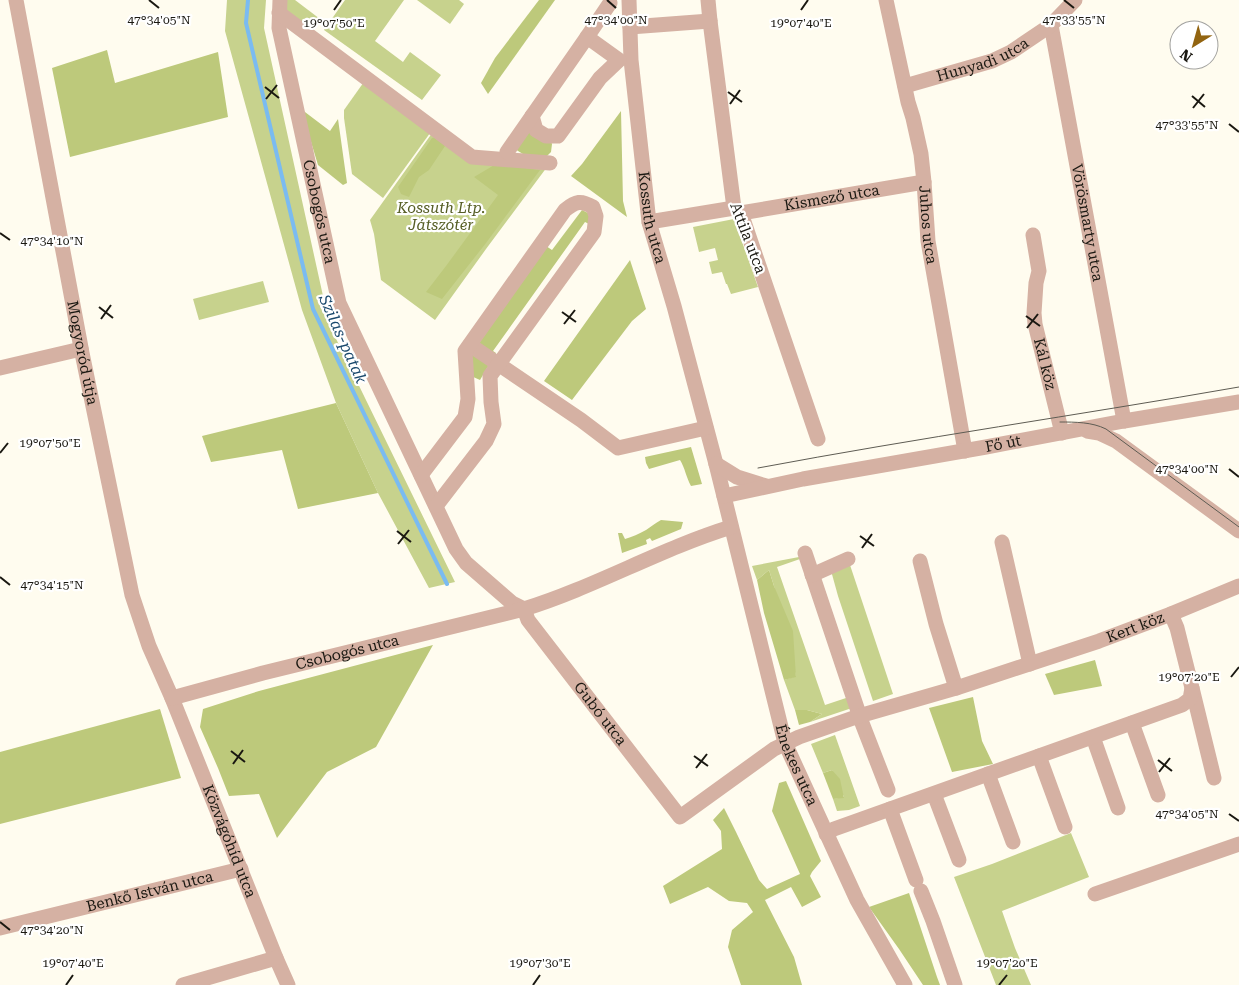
<svg xmlns="http://www.w3.org/2000/svg" width="1239" height="985" font-family="'Roboto Serif',serif">
<style>
.green{fill:#c7d28d}
.forest{fill:#bdc97b}
.lines{fill:none;stroke-linecap:round;stroke-linejoin:round}
.stream{stroke:#7abbf1;stroke-width:4}
.minor{stroke:#d5b1a3;stroke-width:15}
.tram{stroke:#5e5c53;stroke-width:1}
.ticks{fill:none;stroke:#1a1811;stroke-width:2}
.labels{text-anchor:middle;dominant-baseline:central;stroke-width:4.5;stroke-linejoin:round;paint-order:stroke}
.street-label{font-size:15px;fill:#1a1811;stroke:#fff}
.park-label{font-size:15px;font-style:italic;fill:#555d24;stroke:#fff}
.water-label{font-size:16px;font-style:italic;fill:#19486c;stroke:#fff}
.ticks-label{font-size:12px;text-anchor:middle;fill:#1a1811;stroke:#fff;stroke-width:4.5;stroke-linejoin:round;paint-order:stroke}
</style>
<rect width="100%" height="100%" fill="#fffcef"/>
<g class="green">
<path d="M227 0H266L264 28 325 305 320 306 455 582 429 588 378 493 336 403 302 310 225 31Z"/>
<path d="M283 0H295L320 19 310 35 281 15Z"/>
<path d="M345 0H404L375 41 403 62 410 52 441 75 422 100 324 30Z"/>
<path d="M417 0H459L464 4 450 24Z"/>
<path d="M366 79 433 129 383 198 352 174 344 118V110Z"/>
<path d="M435 129 472 157 550 163 486 249 435 320 381 280 374 234 370 220Z"/>
<path d="M734 219 758 287 731 294 727 284H726L722 272 712 274 709 262 718 260 715 248 699 252 693 227Z"/>
<path d="M263 281 269 302 199 320 193 299Z"/>
<path d="M799 557 800 559 777 567 825 705 849 697 852 708 810 722 822 714 807 710H795L784 680 796 676 774 586 769 570 757 580 752 566Z"/>
<path d="M848 559 893 694 873 701 838 596 830 567Z"/>
<path d="M835 735 860 806 849 810 837 811 833 799 844 797 832 770 823 773 811 744Z"/>
<path d="M1071 833 1089 877 1002 911 1015 948 1031 985H996L954 877 992 864Z"/>
</g>
<g class="forest">
<path d="M539 0H555L488 94 481 83 495 58Z"/>
<path d="M107 50 115 83 218 52 228 117 70 157 52 68Z"/>
<path d="M301 109 330 131 338 119 347 183 343 185 318 165Z"/>
<path d="M621 111 623 201 627 217 571 176 582 164Z"/>
<path d="M529 128 550 139 552 144 551 152 542 161 526 156 515 149Z"/>
<path d="M437 137 445 146 429 170 419 177 409 197 401 194 398 187 432 138Z"/>
<path d="M496 164 540 170 486 243 442 299 426 292 446 266 498 195 474 177Z"/>
<path d="M582 210 590 214 589 224 585 222 493 351 496 353 480 380 471 376 470 358 479 343 546 246 552 250Z"/>
<path d="M630 260 646 309 632 321 572 400 544 381Z"/>
<path d="M336 403 378 493 298 509 282 450 211 462 202 436Z"/>
<path d="M691 447 702 484 691 486C686 477 685 468 680 460L649 469 646 463 645 457Z"/>
<path d="M661 520 683 522 681 529 652 541 650 538 646 540 647 544 622 553 618 533H622L625 539C632 537 639 534 646 530 651 527 655 523 661 520Z"/>
<path d="M769 570 774 586 793 631 796 677 784 680 764 613 757 580Z"/>
<path d="M433 645 376 747 327 772 277 838 259 794 229 796 218 768 200 727 203 709 259 691Z"/>
<path d="M1095 660 1102 686 1054 695 1045 674Z"/>
<path d="M973 697 982 741 993 764 952 772 929 708Z"/>
<path d="M160 709 181 778 0 824V752Z"/>
<path d="M795 710H807L822 714 810 722 799 725Z"/>
<path d="M832 770 840 779 844 798 833 799 823 773Z"/>
<path d="M786 781 821 861 812 872 810 876 821 897 802 907 791 887 765 900 794 957 802 985H741L728 947 732 930 753 912 747 903 729 901 708 887 670 904 663 886 722 849 721 831 713 820 724 808 736 832 759 880 767 889 800 874 772 811 779 783Z"/>
<path d="M909 893 937 977 940 985H923L899 949 869 907Z"/>
</g>
<g class="lines">
<path class="stream" d="M248 0 246 23 313 309 447 584"/>
<g class="minor">
<path id="s1" d="M16 0 82 353 132 595 149 646 172 698 276 958 288 985"/>
<path id="s2" d="M280 0 279 28 339 303 456 549 466 563 512 603 524 609"/>
<path id="s3" d="M629 0 631 60 649 222 674 306 716 464 785 743 857 900 905 985"/>
<path d="M708 0 710 21 734 208 741 213 818 439"/>
<path id="s4" d="M886 0 908 102 913 118 921 154 924 182 928 241 965 451"/>
<path d="M279 13 472 157 550 163"/>
<path id="s5" d="M1051 25 1124 421"/>
<path d="M630 27 710 21"/>
<path id="s6" d="M905 86 992 61 1011 52 1051 25 1075 0"/>
<path d="M532 116 536 130 546 136H558L600 78 619 60 587 37"/>
<path d="M507 152 587 37 610 3"/>
<path id="s7" d="M741 213 924 182"/>
<path d="M649 222 734 208"/>
<path id="s8" d="M1033 235 1039 271 1036 283 1034 313 1035 324 1062 433"/>
<path d="M470 345 581 420 618 448 706 428"/>
<path d="M0 368 81 349"/>
<path d="M1087 431 1099 433 1116 441 1239 531"/>
<path d="M716 464 737 477 766 486"/>
<path d="M421 475 465 417 468 399 465 351 565 210C576 201 581 200 593 207L596 216 594 232 490 376 491 402 494 424 486 441 436 506"/>
<path id="s9" d="M724 496 803 479 986 447 1124 421 1239 402"/>
<path d="M1002 542 1030 664"/>
<path d="M805 553 862 723 888 790"/>
<path d="M920 561 936 624 956 688"/>
<path d="M812 575 848 559"/>
<path id="s10" d="M524 609 528 620 680 817 774 749 799 737 859 716 956 688 1099 641 1171 614 1239 586"/>
<path d="M1192 688 1214 778"/>
<path id="s11" d="M172 698 263 673 524 609C595 587 660 549 731 527"/>
<path d="M1132 723 1158 795"/>
<path d="M1093 737 1118 808"/>
<path d="M1039 756 1065 827"/>
<path d="M988 774 1013 842"/>
<path d="M934 794 959 860"/>
<path d="M826 834 834 829 890 809"/>
<path d="M916 880 890 809 1182 705 1190 699 1192 688 1177 628 1171 614"/>
<path d="M921 891 933 921 955 985"/>
<path d="M1095 894 1239 844"/>
<path id="s12" d="M0 928 241 869"/>
<path d="M183 985 276 958"/>
</g>
<g class="tram">
<path d="M1060 422C1075 422 1092 422 1106 429L1239 527"/>
<path d="M758 468C918 438 1079 415 1239 387"/>
</g>
</g>
<path class="ticks" d="M149 0 159 8M607 0 616 8M1064 0 1074 8M334 10 341 0M801 10 808 0M265 87 279 98M728 92 742 102M1192 96 1205 107M266 99 277 85M730 104 740 90M1193 108 1204 94M1229 124 1239 132M0 233 10 240M99 307 113 318M562 312 576 322M1026 316 1040 326M101 319 111 305M564 324 575 310M1027 328 1038 314M0 453 8 443M1229 469 1239 477M397 531 411 542M860 536 874 546M398 544 409 530M862 548 872 534M0 577 10 585M1231 677 1239 667M231 751 245 762M694 756 708 766M1158 760 1172 771M233 764 243 750M696 768 707 754M1159 772 1170 758M1229 814 1239 821M0 922 10 930M66 985 73 975M533 985 540 975M999 985 1007 975"/>
<g class="labels">
<g class="street-label">
<text stroke="none"><textPath href="#s6" startOffset="82">Hunyadi utca</textPath></text>
<text stroke="none"><textPath href="#s7" startOffset="92">Kismező utca</textPath></text>
<text stroke="none"><textPath href="#s2" startOffset="216">Csobogós utca</textPath></text>
<text stroke="none"><textPath href="#s3" startOffset="219">Kossuth utca</textPath></text>
<text stroke="none"><textPath href="#s5" startOffset="201">Vörösmarty utca</textPath></text>
<text stroke="none"><textPath href="#s4" startOffset="229">Juhos utca</textPath></text>
<text transform="translate(748 238) rotate(69)">Attila utca</text>
<text stroke="none"><textPath href="#s1" startOffset="359">Mogyoród útja</textPath></text>
<text stroke="none"><textPath href="#s8" startOffset="131">Kál köz</textPath></text>
<text stroke="none"><textPath href="#s9" startOffset="284">Fő út</textPath></text>
<text stroke="none"><textPath href="#s10" startOffset="758">Kert köz</textPath></text>
<text stroke="none"><textPath href="#s11" startOffset="181">Csobogós utca</textPath></text>
<text stroke="none"><textPath href="#s10" startOffset="130">Gubó utca</textPath></text>
<text stroke="none"><textPath href="#s3" startOffset="786">Énekes utca</textPath></text>
<text stroke="none"><textPath href="#s1" startOffset="871">Közvágóhíd utca</textPath></text>
<text stroke="none"><textPath href="#s12" startOffset="154">Benkő István utca</textPath></text>
</g>
<g class="park-label">
<text x="441" y="208">Kossuth Ltp.<tspan x="441" dy="17">Játszótér</tspan></text>
</g>
<g class="water-label">
<text transform="translate(343 339) rotate(66)">Szilas-patak</text>
</g>
</g>
<g class="ticks-label">
<text x="159" y="24">47°34'05"N</text>
<text x="616" y="24">47°34'00"N</text>
<text x="1074" y="24">47°33'55"N</text>
<text x="334" y="27">19°07'50"E</text>
<text x="801" y="27">19°07'40"E</text>
<text x="1187" y="129">47°33'55"N</text>
<text x="52" y="245">47°34'10"N</text>
<text x="50" y="447">19°07'50"E</text>
<text x="1187" y="473">47°34'00"N</text>
<text x="52" y="589">47°34'15"N</text>
<text x="1189" y="681">19°07'20"E</text>
<text x="1187" y="818">47°34'05"N</text>
<text x="52" y="934">47°34'20"N</text>
<text x="73" y="967">19°07'40"E</text>
<text x="540" y="967">19°07'30"E</text>
<text x="1007" y="967">19°07'20"E</text>
</g>
<g transform="translate(1194 45) rotate(217)"><circle r="24" fill="#ffffff" stroke="#a3a3a0"/>
<path d="M0-4L9 19L0 12L-9 19Z" fill="#926410"/>
<text y="-8" font-size="14" font-weight="bold" text-anchor="middle" fill="#1a1811">N</text>
</g>
</svg>
